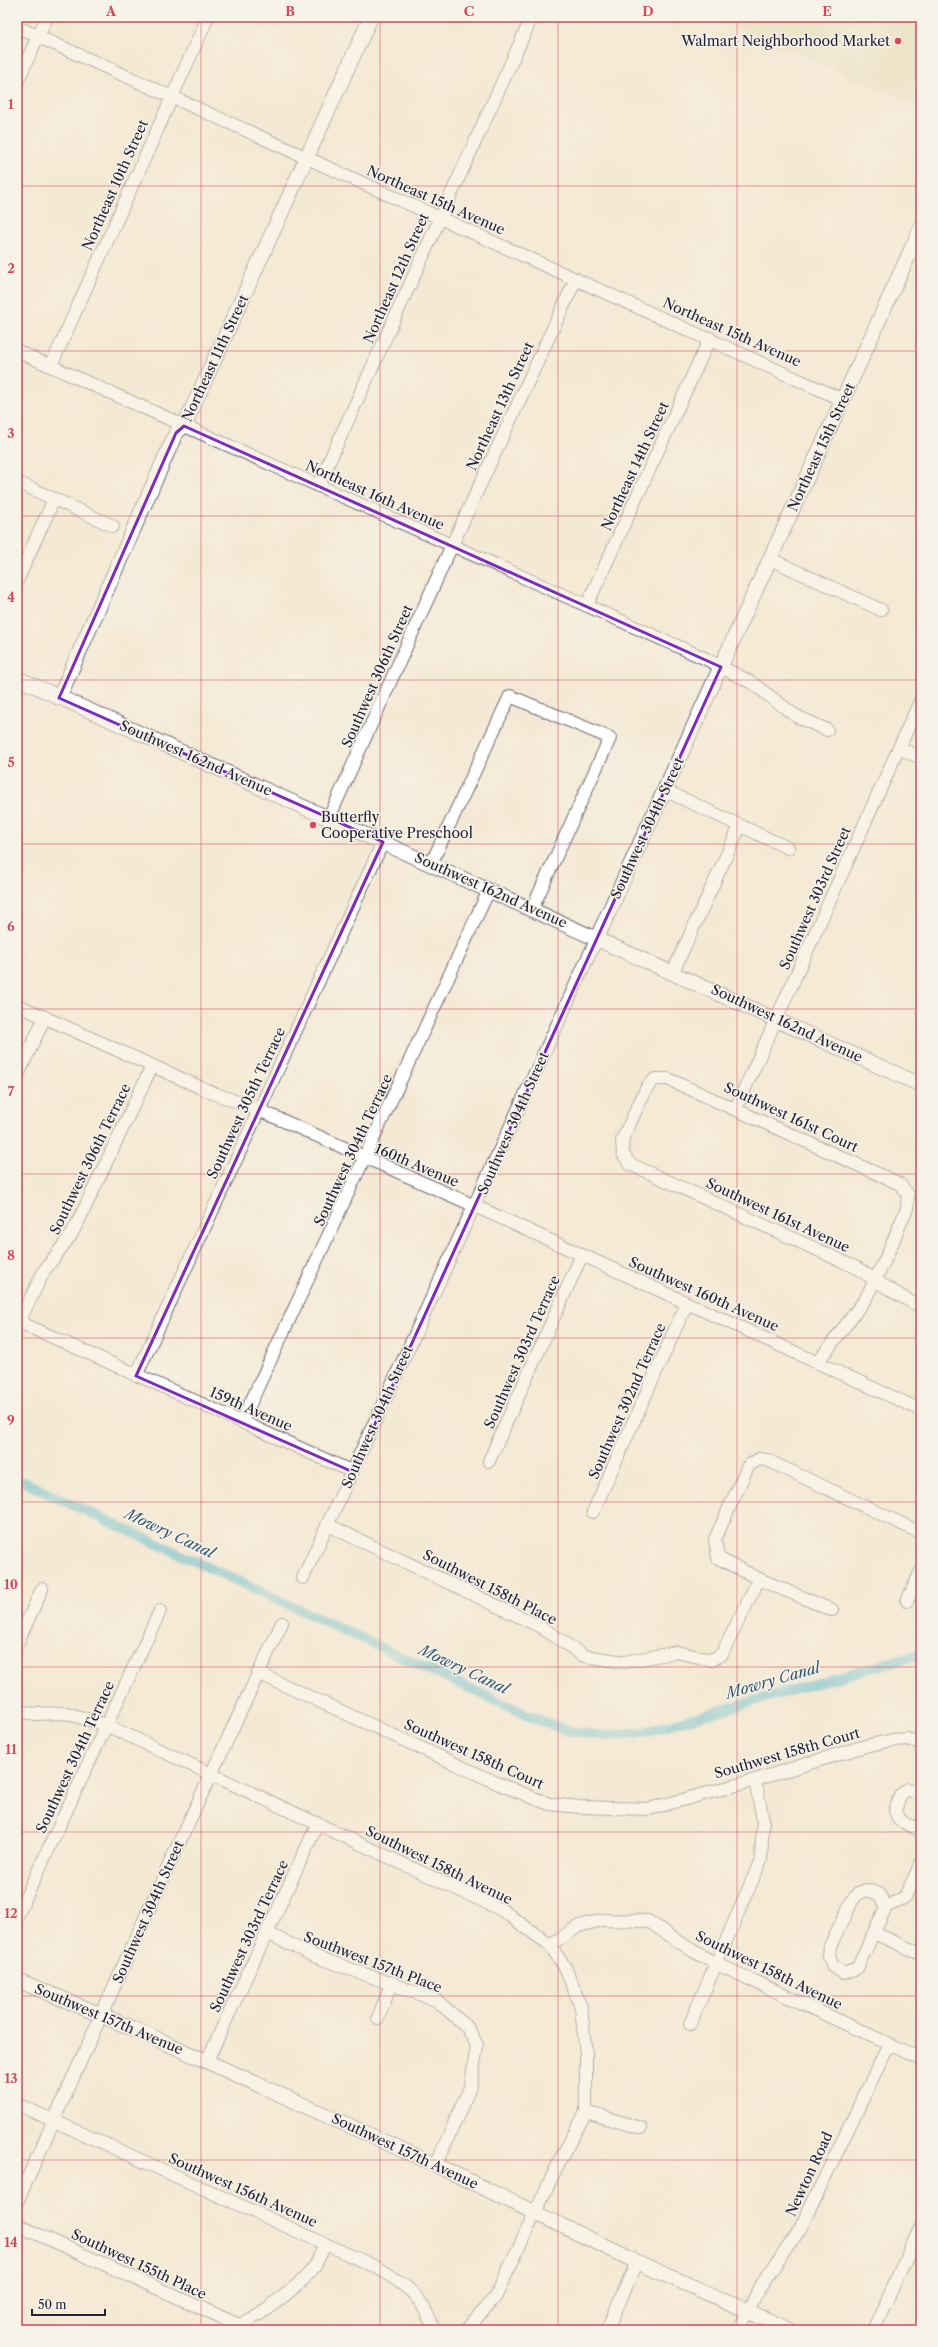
<svg xmlns="http://www.w3.org/2000/svg" width="938" height="2347" font-family="'Libre Caslon Text',serif">
<style>
.built{fill:#e3dbba}
.lines{fill:none;stroke-linecap:round;stroke-linejoin:round}
.canal{stroke:#54b9d3;stroke-width:10}
.minor-casing{stroke:#6c6871;stroke-width:14}
.tertiary-casing{stroke:#6c6871;stroke-width:16}
.minor{stroke:#fff;stroke-width:12}
.tertiary{stroke:#fff;stroke-width:14}
.marked{fill:none;stroke:#7b2cbf;stroke-width:3;stroke-linejoin:round}
.grid{fill:none;stroke:#d1495b;stroke-width:1;stroke-opacity:0.55}
.poi-dot{fill:#d1495b;stroke:#f7f3e8;stroke-width:1.5}
.labels{text-anchor:middle;dominant-baseline:central;stroke-width:3;stroke-linejoin:round;paint-order:stroke}
.poi-label{font-size:14px;fill:#22223b;stroke:#f7f3e8;text-anchor:end}
.street-label{font-size:14px;fill:#22223b;stroke:#f7f3e8}
.water-label{font-size:15px;font-style:italic;fill:#345770;stroke:#f7f3e8}
.neatline{fill:none;stroke:#d1495b;stroke-width:1.5}
.grid-label{font-size:13px;text-anchor:middle;font-weight:bold;fill:#d1495b}
</style>
<rect width="100%" height="100%" fill="#f7f3e8"/>
<filter id="ink" filterUnits="userSpaceOnUse"><feTurbulence type="fractalNoise" baseFrequency=".025" numOctaves="2"/><feDisplacementMap in="SourceGraphic" scale="8" xChannelSelector="R" yChannelSelector="G"/><feConvolveMatrix kernelMatrix="1 2 1 2 8 2 1 2 1" color-interpolation-filters="sRGB"/></filter>
<filter id="wash" filterUnits="userSpaceOnUse"><feTurbulence type="fractalNoise" baseFrequency=".012" numOctaves="4" result="noise"/><feDisplacementMap in="SourceGraphic" scale="16" xChannelSelector="R" yChannelSelector="G"/><feGaussianBlur stdDeviation="0.9" result="paint"/><feColorMatrix in="noise" values="0 0 0 0 0 0 0 0 0 0 0 0 0 0 0 0 0 1.4 0 .05"/><feComposite in="paint" operator="in"/></filter>
<g filter="url(#wash)">
<rect width="100%" height="100%" fill="#f4e9d4"/>
<path class="built" d="M715 17H921V107Z"/>
<g class="lines">
<path class="canal" d="M17 1479 532 1717 568 1731 606 1736 644 1732 921 1654"/>
</g>
</g>
<g filter="url(#ink)">
<g class="lines">
<defs>
<g id="minor">
<path d="M17 27 843 400"/>
<path d="M17 82 47 17"/>
<path d="M17 351 704 658 752 683 796 716 827 730"/>
<path d="M51 366 208 17"/>
<path d="M17 482 113 526"/>
<path d="M318 486 532 17"/>
<path d="M770 559 881 610"/>
<path d="M17 581 54 499"/>
<path d="M587 605 710 338"/>
<path d="M899 748 921 758"/>
<path d="M664 790 788 848"/>
<path d="M329 818 452 545 576 279"/>
<path d="M431 864 510 696 610 738 532 909"/>
<path d="M673 972 740 826"/>
<path d="M17 1005 213 1093 259 1110 475 1206 921 1410"/>
<path d="M17 1077 45 1017"/>
<path d="M736 1108 921 699"/>
<path d="M19 1322 353 1472"/>
<path d="M17 1326 44 1271 71 1235 79 1220 152 1066"/>
<path d="M818 1362 866 1298 885 1260 907 1208 908 1195 900 1184 668 1079H655L647 1087 622 1140 623 1154 630 1164 857 1268C878 1282 898 1296 921 1307"/>
<path d="M136 1376 383 842"/>
<path d="M242 1421 489 890"/>
<path d="M489 1461 582 1255"/>
<path d="M593 1512 687 1303"/>
<path d="M328 1525 541 1627 584 1656 625 1662 677 1652 712 1660 722 1654 759 1579"/>
<path d="M303 1578 597 938"/>
<path d="M907 1601 921 1571"/>
<path d="M832 1610 759 1579 718 1558 715 1539 748 1466 759 1459 767 1460 921 1533"/>
<path d="M17 1644 42 1589"/>
<path d="M258 1673 499 1784 549 1804 580 1807 649 1809 755 1780 865 1746 893 1740 907 1739 921 1743"/>
<path d="M17 1711 34 1714 66 1713 106 1725 502 1910 550 1945 566 1969 581 2007 586 2054V2112L560 2160 496 2296 466 2330"/>
<path d="M921 1795 908 1789 900 1795 895 1811 899 1820 921 1831"/>
<path d="M886 1907 879 1894 867 1890 858 1893 852 1901 830 1946 829 1956 833 1967 844 1973 857 1968 886 1907 905 1897 921 1863"/>
<path d="M17 1916 160 1611"/>
<path d="M267 1933 314 1956 436 2000 467 2027 477 2045 471 2085 436 2165"/>
<path d="M874 1933 921 1954"/>
<path d="M550 1945 579 1926 602 1920 648 1921 693 1951 715 1963 921 2059"/>
<path d="M378 2018 392 1982"/>
<path d="M690 2024 761 1860 763 1820 755 1780"/>
<path d="M207 2061 318 1823"/>
<path d="M17 2104 378 2268C408 2287 422 2295 434 2330"/>
<path d="M586 2112 641 2128"/>
<path d="M17 2202 178 1845 282 1623"/>
<path d="M17 2225 239 2325C256 2319 299 2286 311 2271 317 2264 321 2253 325 2244"/>
<path d="M607 2330 637 2262"/>
<path d="M739 2330 758 2290 800 2229 889 2044"/>
<path d="M873 2330 921 2226"/>
</g>
<g id="tertiary">
<path d="M17 678 921 1085"/>
<path d="M59 698 176 433 184 426 371 17"/>
<path d="M597 938 921 228"/>
<path d="M17 1980 144 2033 436 2165 637 2262 790 2330"/>
</g>
</defs>
<use href="#minor" class="minor-casing"/>
<use href="#tertiary" class="tertiary-casing"/>
<use href="#minor" class="minor"/>
<use href="#tertiary" class="tertiary"/>
</g>
</g>
<path d="M0 0H938V2347H0ZM184 426 721 667 353 1472 136 1376 383 842 59 698 176 433Z" fill="#f4e9d4" fill-opacity=".55" fill-rule="evenodd"/>
<path class="marked" d="M184 426 721 667 353 1472 136 1376 383 842 59 698 176 433Z"/>
<path class="grid" d="M201 17V2330M380 17V2330M558 17V2330M737 17V2330M17 186H921M17 351H921M17 516H921M17 680H921M17 844H921M17 1009H921M17 1174H921M17 1338H921M17 1502H921M17 1667H921M17 1832H921M17 1996H921M17 2160H921"/>
<g class="poi-dot">
<circle cx="898" cy="41" r="4"/>
<circle cx="313" cy="825" r="4"/>
</g>
<g class="labels">
<g class="poi-label">
<text x="890" y="41">Walmart Neighborhood Market</text>
<text x="321" y="817" text-anchor="start">Butterfly<tspan x="321" dy="16">Cooperative Preschool</tspan></text>
</g>
<g class="street-label">
<text transform="translate(115 185) rotate(-66)">Northeast 10th Street</text>
<text transform="translate(436 200) rotate(24)">Northeast 15th Avenue</text>
<text transform="translate(396 278) rotate(-66)">Northeast 12th Street</text>
<text transform="translate(732 332) rotate(24)">Northeast 15th Avenue</text>
<text transform="translate(215 358) rotate(-65)">Northeast 11th Street</text>
<text transform="translate(500 406) rotate(-65)">Northeast 13th Street</text>
<text transform="translate(821 447) rotate(-65)">Northeast 15th Street</text>
<text transform="translate(635 466) rotate(-65)">Northeast 14th Street</text>
<text transform="translate(375 495) rotate(24)">Northeast 16th Avenue</text>
<text transform="translate(377 676) rotate(-66)">Southwest 306th Street</text>
<text transform="translate(196 758) rotate(24)">Southwest 162nd Avenue</text>
<text transform="translate(647 828) rotate(-65)">Southwest 304th Street</text>
<text transform="translate(491 890) rotate(24)">Southwest 162nd Avenue</text>
<text transform="translate(815 898) rotate(-66)">Southwest 303rd Street</text>
<text transform="translate(787 1023) rotate(25)">Southwest 162nd Avenue</text>
<text transform="translate(246 1103) rotate(-65)">Southwest 305th Terrace</text>
<text transform="translate(791 1117) rotate(25)">Southwest 161st Court</text>
<text transform="translate(513 1123) rotate(-66)">Southwest 304th Street</text>
<text transform="translate(353 1150) rotate(-65)">Southwest 304th Terrace</text>
<text transform="translate(90 1159) rotate(-64)">Southwest 306th Terrace</text>
<text transform="translate(417 1165) rotate(23)">160th Avenue</text>
<text transform="translate(778 1215) rotate(25)">Southwest 161st Avenue</text>
<text transform="translate(704 1294) rotate(24)">Southwest 160th Avenue</text>
<text transform="translate(522 1352) rotate(-66)">Southwest 303rd Terrace</text>
<text transform="translate(627 1401) rotate(-66)">Southwest 302nd Terrace</text>
<text transform="translate(251 1409) rotate(24)">159th Avenue</text>
<text transform="translate(377 1417) rotate(-66)">Southwest 304th Street</text>
<text transform="translate(490 1587) rotate(27)">Southwest 158th Place</text>
<text transform="translate(787 1753) rotate(-16)">Southwest 158th Court</text>
<text transform="translate(474 1754) rotate(24)">Southwest 158th Court</text>
<text transform="translate(75 1757) rotate(-65)">Southwest 304th Terrace</text>
<text transform="translate(439 1865) rotate(26)">Southwest 158th Avenue</text>
<text transform="translate(148 1912) rotate(-66)">Southwest 304th Street</text>
<text transform="translate(249 1936) rotate(-65)">Southwest 303rd Terrace</text>
<text transform="translate(373 1962) rotate(21)">Southwest 157th Place</text>
<text transform="translate(769 1970) rotate(26)">Southwest 158th Avenue</text>
<text transform="translate(109 2019) rotate(23)">Southwest 157th Avenue</text>
<text transform="translate(405 2151) rotate(25)">Southwest 157th Avenue</text>
<text transform="translate(809 2174) rotate(-65)">Newton Road</text>
<text transform="translate(243 2190) rotate(24)">Southwest 156th Avenue</text>
<text transform="translate(139 2264) rotate(25)">Southwest 155th Place</text>
</g>
<g class="water-label">
<text transform="translate(170 1533) rotate(25)">Mowry Canal</text>
<text transform="translate(464 1669) rotate(25)">Mowry Canal</text>
<text transform="translate(773 1680) rotate(-16)">Mowry Canal</text>
</g>
</g>
<rect width="938" height="2347" fill="none" stroke="#f7f3e8" stroke-width="44"/>
<path d="M32 2309v6h73v-6" fill="none" stroke="#22223b" stroke-width="2"/>
<text x="38" y="2309" font-size="12" fill="#22223b" stroke="#f7f3e8" stroke-width="3" paint-order="stroke">50 m</text>
<rect x="22" y="22" width="894" height="2303" class="neatline"/>
<g class="grid-label">
<text x="111" y="16">A</text>
<text x="290" y="16">B</text>
<text x="469" y="16">C</text>
<text x="648" y="16">D</text>
<text x="827" y="16">E</text>
<text x="11" y="109">1</text>
<text x="11" y="273">2</text>
<text x="11" y="438">3</text>
<text x="11" y="602">4</text>
<text x="11" y="767">5</text>
<text x="11" y="931">6</text>
<text x="11" y="1096">7</text>
<text x="11" y="1260">8</text>
<text x="11" y="1425">9</text>
<text x="11" y="1589">10</text>
<text x="11" y="1754">11</text>
<text x="11" y="1918">12</text>
<text x="11" y="2083">13</text>
<text x="11" y="2247">14</text>
</g>
</svg>
